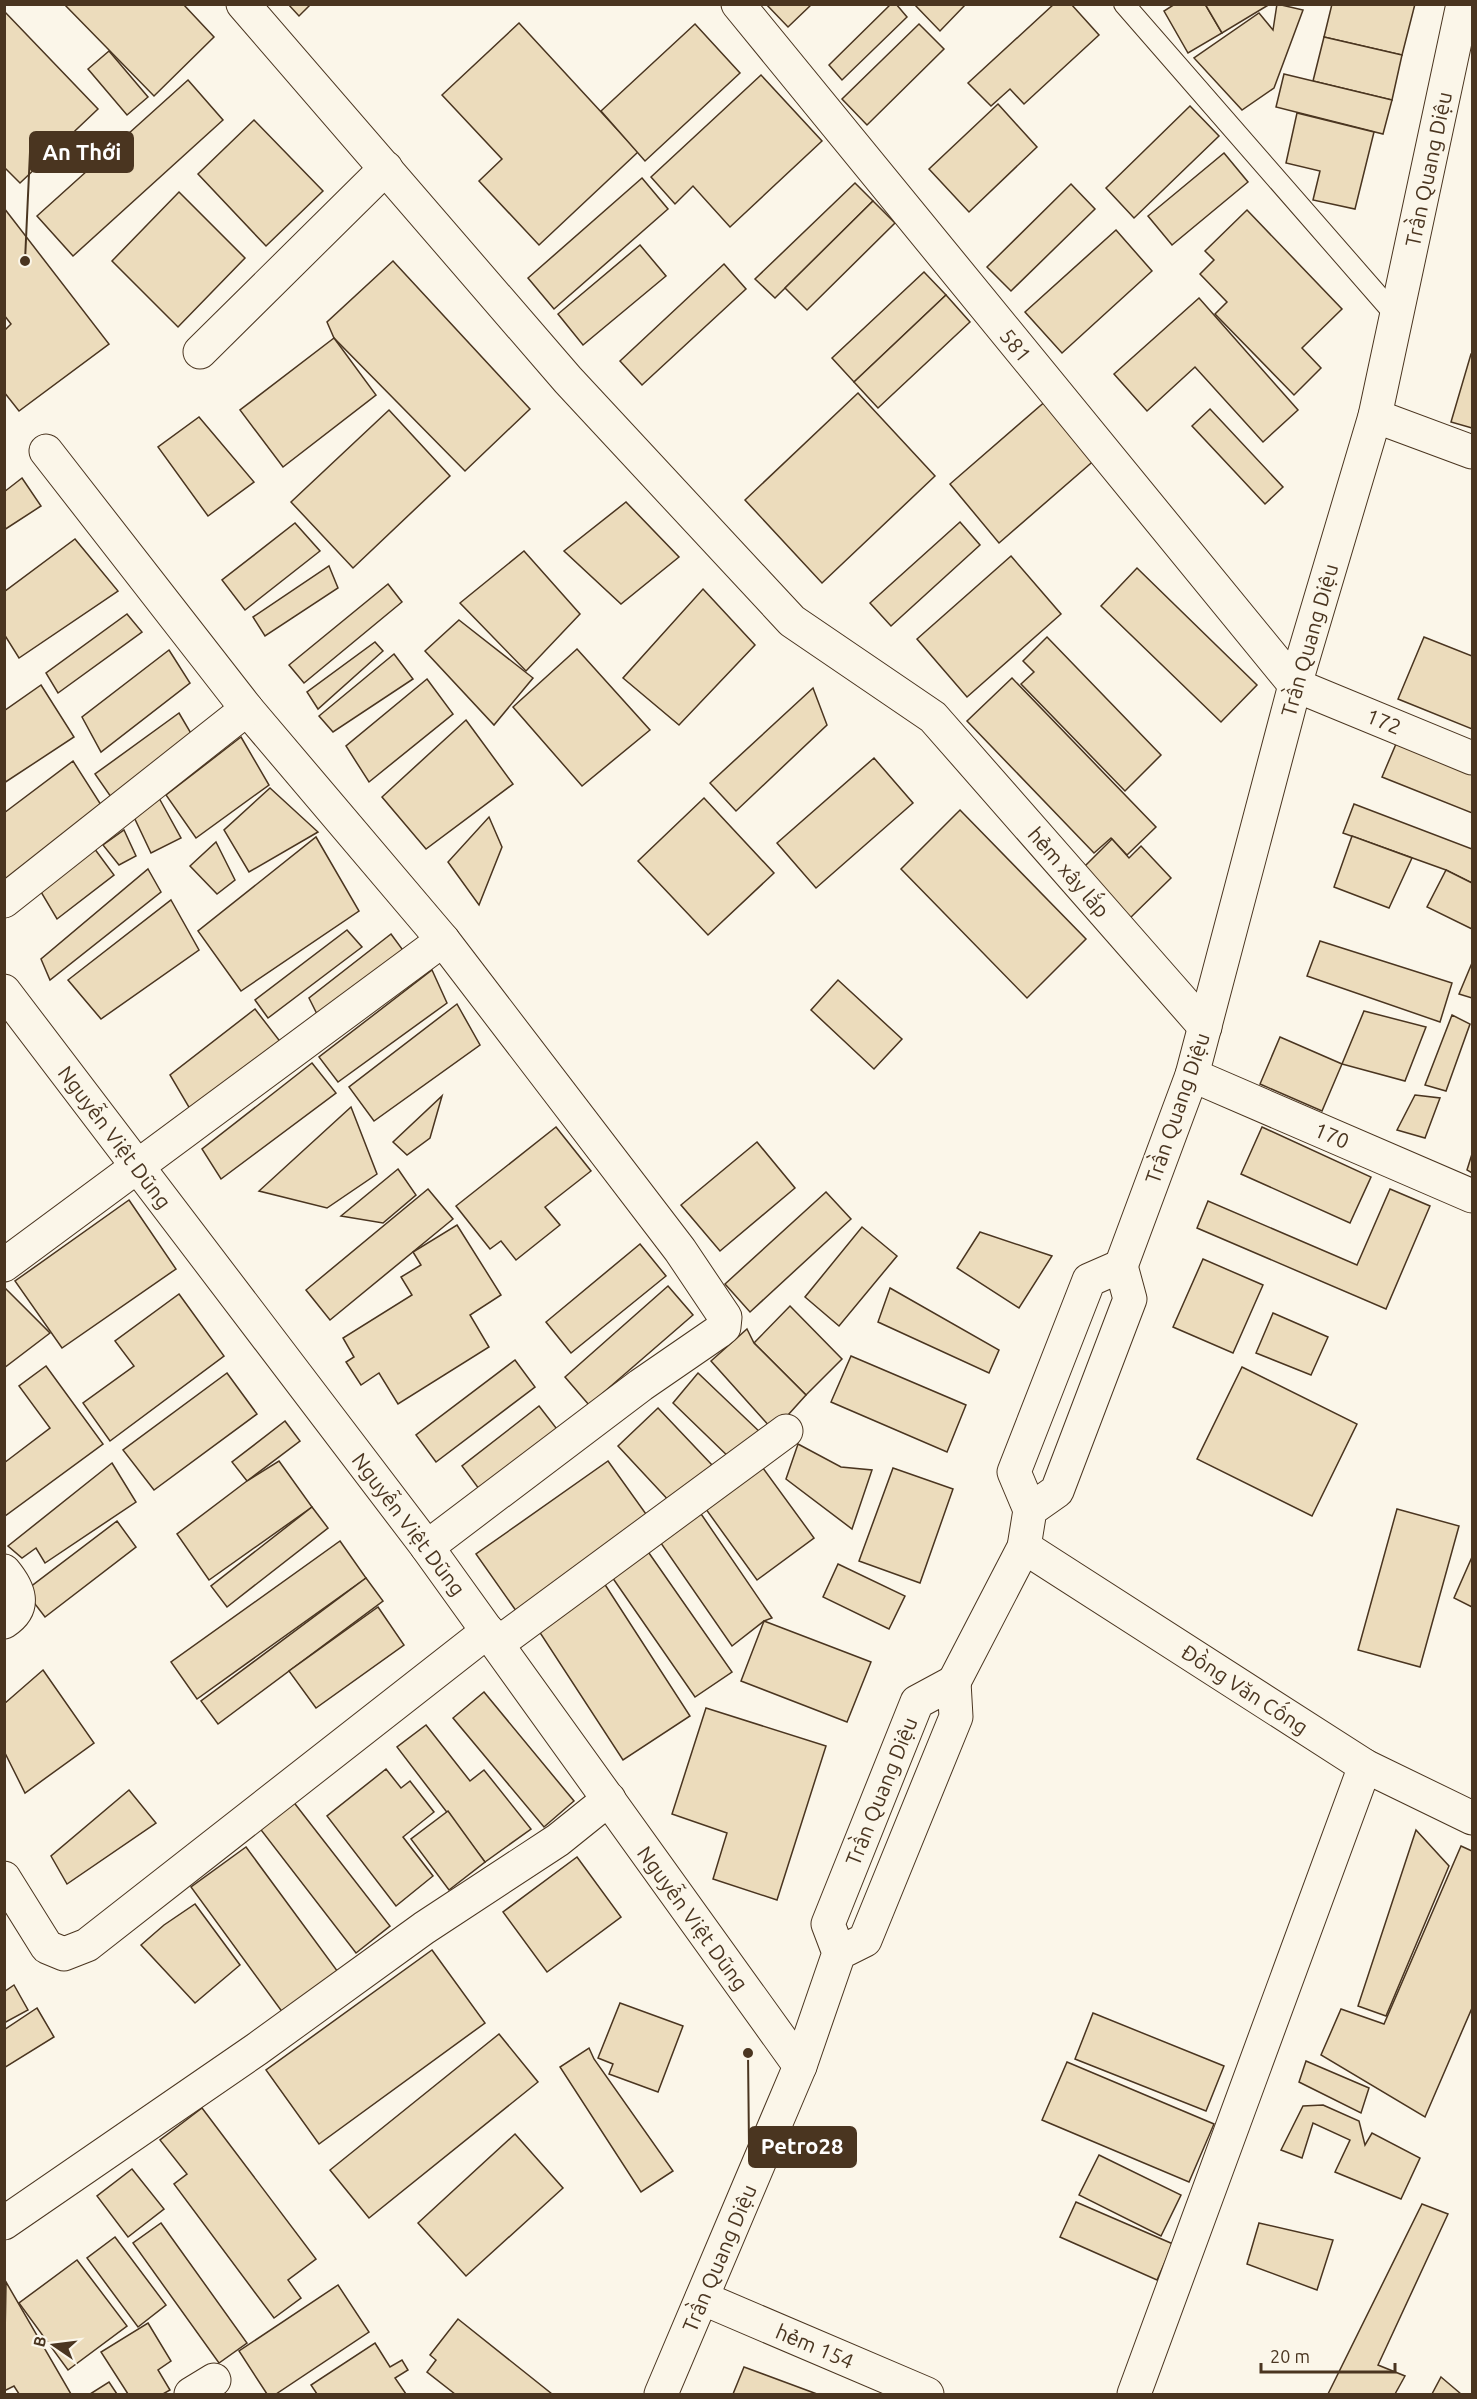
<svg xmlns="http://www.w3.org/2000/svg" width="1477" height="2399" font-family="Ubuntu,sans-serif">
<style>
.building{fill:#ecdcbc;stroke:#4a3520;stroke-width:1.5}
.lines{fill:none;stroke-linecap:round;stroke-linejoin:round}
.lane-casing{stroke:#4a3520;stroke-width:22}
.street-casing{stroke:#4a3520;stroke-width:35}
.secondary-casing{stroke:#4a3520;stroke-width:35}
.lane{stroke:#fbf6e9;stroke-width:20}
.street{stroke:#fbf6e9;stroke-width:33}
.secondary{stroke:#fbf6e9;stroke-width:33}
.labels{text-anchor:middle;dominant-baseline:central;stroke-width:4.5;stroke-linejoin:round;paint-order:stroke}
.street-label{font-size:21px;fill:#4a3520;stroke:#fbf6e9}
.leader{fill:none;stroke:#4a3520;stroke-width:2}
.callout-dot{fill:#4a3520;stroke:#fbf6e9;stroke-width:2}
.callout{fill:#4a3520;stroke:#4a3520;stroke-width:2}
.callout-label{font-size:22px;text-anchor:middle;font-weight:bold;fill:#fff}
</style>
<rect width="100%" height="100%" fill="#fbf6e9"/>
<g class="building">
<path d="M64 4H183L214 37 154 96Z"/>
<path d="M288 4H311L299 16Z"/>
<path d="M766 4H812L788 27Z"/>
<path d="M891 4H896L907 17 842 80 829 65Z"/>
<path d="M914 4H966L940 31Z"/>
<path d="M1054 4H1071L1099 35 1024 104 1010 89 991 106 968 83Z"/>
<path d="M1175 4H1205L1222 33 1188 53 1164 11Z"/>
<path d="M1205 4H1270L1222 33Z"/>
<path d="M1277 4 1303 10 1274 88 1242 110 1194 58 1259 13 1273 30Z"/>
<path d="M1332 4H1415L1402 55 1324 37Z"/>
<path d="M4 11 98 109 20 183 4 167Z"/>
<path d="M519 23 638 152 539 245 479 181 502 159 442 95Z"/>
<path d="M695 24 740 73 645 161 601 111Z"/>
<path d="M919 24 944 49 867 125 842 99Z"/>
<path d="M1324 37 1402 55 1392 100 1313 81Z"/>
<path d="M109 51 148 97 127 115 88 69Z"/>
<path d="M1284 74 1392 100 1383 134 1276 107Z"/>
<path d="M761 75 822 141 730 227 693 186 675 204 651 177Z"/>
<path d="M188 80 223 120 73 256 37 216Z"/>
<path d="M998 104 1037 147 969 212 929 169Z"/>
<path d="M1190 106 1219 136 1134 218 1106 188Z"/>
<path d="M1297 113 1374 132 1355 209 1313 200 1320 171 1286 163Z"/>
<path d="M254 120 323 191 266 246 198 174Z"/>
<path d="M1224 153 1248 182 1172 245 1148 216Z"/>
<path d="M642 178 668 209 554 309 528 278Z"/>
<path d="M855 183 873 201 775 298 755 279Z"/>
<path d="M1071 184 1095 209 1011 291 987 267Z"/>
<path d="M179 192 245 258 178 327 112 261Z"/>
<path d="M873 201 895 223 807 310 785 288Z"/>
<path d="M4 208 109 344 19 411 4 392V331L11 324 4 315Z"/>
<path d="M1247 210 1342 309 1302 348 1321 368 1294 395 1215 314 1227 302 1200 274 1214 260 1205 251Z"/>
<path d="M1116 230 1152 271 1062 353 1025 312Z"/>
<path d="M640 245 666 276 583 345 558 314Z"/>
<path d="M393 261 530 409 465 471 334 338 327 322Z"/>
<path d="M724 264 746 289 642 385 620 361Z"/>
<path d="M924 272 946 295 854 382 832 358Z"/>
<path d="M946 295 970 322 878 408 854 382Z"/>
<path d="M1199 298 1298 410 1263 442 1195 367 1147 411 1114 374Z"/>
<path d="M334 338 376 395 283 467 240 410Z"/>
<path d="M1471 354H1472V428L1451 422Z"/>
<path d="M858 393 935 476 822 583 745 500Z"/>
<path d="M1055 393 1105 451 999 543 950 484Z"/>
<path d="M1210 409 1283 487 1265 504 1192 426Z"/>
<path d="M389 410 450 476 353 568 291 502Z"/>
<path d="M199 417 254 482 208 516 158 447Z"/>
<path d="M22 478 41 506 4 530V492Z"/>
<path d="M626 502 679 557 621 604 564 551Z"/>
<path d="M960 522 980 545 891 626 870 603Z"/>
<path d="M295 523 320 551 245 610 222 580Z"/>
<path d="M75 539 118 591 19 658 4 634V592Z"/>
<path d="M524 551 580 614 526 671 460 603Z"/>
<path d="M1011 556 1061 614 967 697 917 639Z"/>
<path d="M329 566 338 588 265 636 253 617Z"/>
<path d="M1137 568 1257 685 1221 722 1101 606Z"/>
<path d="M388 584 402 602 304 683 289 665Z"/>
<path d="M703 589 755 645 679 725 623 678Z"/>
<path d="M127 614 142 632 58 693 46 673Z"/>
<path d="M459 620 533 678 494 725 425 651Z"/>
<path d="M1047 637 1161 755 1125 791 1021 684 1034 672 1023 661Z"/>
<path d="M1424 637 1472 656V729L1398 699Z"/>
<path d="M375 642 383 651 318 709 307 692Z"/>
<path d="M577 649 650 730 582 786 513 707Z"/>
<path d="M169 650 190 683 101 752 82 717Z"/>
<path d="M394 654 413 679 333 732 319 716Z"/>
<path d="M1012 678 1156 827 1127 855 1111 838 1094 853 967 721Z"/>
<path d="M427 679 453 714 369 782 346 746Z"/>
<path d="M41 685 74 737 4 783V711Z"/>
<path d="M813 688 827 725 736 811 710 783Z"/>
<path d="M179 713 192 735 111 797 95 774Z"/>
<path d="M466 720 513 784 426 849 382 797Z"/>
<path d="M241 737 269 785 196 838 166 795Z"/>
<path d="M1396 744 1472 774V813L1382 777Z"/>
<path d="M874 758 913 803 816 888 777 843Z"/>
<path d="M73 761 103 808 4 881V813Z"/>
<path d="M270 788 318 832 249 872 224 830Z"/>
<path d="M159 798 181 838 151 853 133 815Z"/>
<path d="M704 798 774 873 708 935 638 861Z"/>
<path d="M1354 804 1472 849V883L1446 870 1343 833Z"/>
<path d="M960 810 1086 939 1027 998 901 869Z"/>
<path d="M489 817 502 847 479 905 448 862Z"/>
<path d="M124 830 136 856 119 865 103 845Z"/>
<path d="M1352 836 1412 858 1389 908 1334 887Z"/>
<path d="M316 837 359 911 241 991 198 931Z"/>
<path d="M1112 839 1129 858 1141 846 1171 878 1127 921 1080 871Z"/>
<path d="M216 842 235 880 217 894 190 866Z"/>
<path d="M94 848 114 875 57 919 41 892Z"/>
<path d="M148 869 161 892 50 980 41 959Z"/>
<path d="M1446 870 1472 883V929L1427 907Z"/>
<path d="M171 900 199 950 101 1019 68 980Z"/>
<path d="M347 930 362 947 268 1018 255 1000Z"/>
<path d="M391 934 405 953 320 1020 309 998Z"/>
<path d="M1320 941 1452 983 1440 1022 1307 976Z"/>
<path d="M1472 963V998L1459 994Z"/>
<path d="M432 970 447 1003 338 1082 319 1057Z"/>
<path d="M838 980 902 1039 874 1069 811 1010Z"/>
<path d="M457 1004 480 1045 374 1121 349 1087Z"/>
<path d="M255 1009 282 1044 190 1109 170 1075Z"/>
<path d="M1364 1011 1426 1027 1405 1081 1342 1064Z"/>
<path d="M1452 1015 1470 1024 1446 1091 1425 1085Z"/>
<path d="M1280 1037 1342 1064 1322 1111 1260 1084Z"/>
<path d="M312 1063 336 1093 221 1179 202 1149Z"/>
<path d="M1415 1095 1440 1098 1425 1138 1397 1130Z"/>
<path d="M442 1096 430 1138 407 1155 393 1142Z"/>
<path d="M351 1107 377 1174 327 1208 259 1191Z"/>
<path d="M556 1127 591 1171 545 1207 560 1225 516 1260 501 1241 490 1249 456 1206Z"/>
<path d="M1262 1127 1371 1177 1350 1223 1241 1174Z"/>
<path d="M757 1142 795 1188 720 1251 681 1205Z"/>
<path d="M1472 1154V1173L1467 1170Z"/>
<path d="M398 1169 416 1195 383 1223 341 1216Z"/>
<path d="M428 1189 453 1219 330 1320 306 1290Z"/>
<path d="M1390 1189 1430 1206 1386 1309 1197 1228 1208 1201 1357 1265Z"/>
<path d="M826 1192 851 1219 750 1312 725 1284Z"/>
<path d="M129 1200 176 1269 62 1348 15 1281Z"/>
<path d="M457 1225 501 1295 470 1315 489 1347 398 1404 379 1373 361 1385 346 1362 354 1357 343 1338 412 1295 401 1277 421 1265 413 1252Z"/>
<path d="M862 1227 897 1256 839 1326 805 1297Z"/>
<path d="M980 1232 1052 1256 1019 1308 957 1268Z"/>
<path d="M640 1244 666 1276 571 1353 546 1322Z"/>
<path d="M1203 1259 1263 1285 1233 1353 1173 1327Z"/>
<path d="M668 1286 693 1315 589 1405 565 1377Z"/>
<path d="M890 1288 999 1350 989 1373 878 1322Z"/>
<path d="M6 1289 50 1333 4 1368V1290Z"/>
<path d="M179 1294 224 1356 110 1441 83 1403 134 1366 115 1341Z"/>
<path d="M790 1306 842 1359 806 1395 754 1343Z"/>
<path d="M1273 1313 1328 1337 1311 1375 1256 1353Z"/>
<path d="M747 1329 754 1343 806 1395 778 1426 771 1428 711 1361Z"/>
<path d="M851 1356 966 1405 947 1452 831 1402Z"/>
<path d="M515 1360 535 1387 436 1462 416 1435Z"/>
<path d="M46 1366 103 1444 5 1516 4 1463 50 1428 19 1386Z"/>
<path d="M1242 1367 1357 1424 1312 1516 1197 1459Z"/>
<path d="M227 1373 257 1414 154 1490 123 1450Z"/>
<path d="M698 1373 763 1435 736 1464 673 1403Z"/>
<path d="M539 1406 560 1433 482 1493 462 1466Z"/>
<path d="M658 1408 712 1465 672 1504 618 1446Z"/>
<path d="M285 1421 300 1441 247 1481 232 1462Z"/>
<path d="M798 1444 841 1467 872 1470 852 1529 786 1479Z"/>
<path d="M279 1461 312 1507 209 1580 177 1534 247 1481Z"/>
<path d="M608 1461 651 1521 519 1615 476 1554Z"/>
<path d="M112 1463 136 1502 45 1563 36 1548 22 1558 8 1546Z"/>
<path d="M760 1464 814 1538 757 1580 703 1505Z"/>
<path d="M893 1468 953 1489 920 1583 859 1561Z"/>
<path d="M312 1507 328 1528 227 1607 211 1586Z"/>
<path d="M697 1508 772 1618 764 1621 732 1646 656 1536Z"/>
<path d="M1397 1509 1459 1526 1420 1667 1358 1650Z"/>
<path d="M117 1521 136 1547 45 1617 25 1591Z"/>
<path d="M340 1541 366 1578 197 1699 171 1662Z"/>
<path d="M642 1543 732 1672 695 1697 612 1577Z"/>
<path d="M1472 1557V1607L1454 1598Z"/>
<path d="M838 1564 905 1596 889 1629 823 1597Z"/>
<path d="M366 1578 383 1601 218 1724 201 1701Z"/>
<path d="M602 1580 690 1716 623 1760 535 1625Z"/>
<path d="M378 1607 404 1645 316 1708 289 1671Z"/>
<path d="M764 1621 871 1662 847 1722 741 1681Z"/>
<path d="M43 1670 94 1743 25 1793 4 1751V1704Z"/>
<path d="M484 1692 574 1801 544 1827 453 1718Z"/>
<path d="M706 1708 826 1746 777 1900 713 1879 727 1833 672 1814Z"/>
<path d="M426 1725 470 1781 484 1770 531 1829 485 1862 397 1747Z"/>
<path d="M386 1769 401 1788 410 1781 434 1812 403 1837 433 1876 396 1906 327 1816Z"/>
<path d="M129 1790 156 1823 67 1884 51 1856Z"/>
<path d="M292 1800 390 1926 356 1953 258 1826Z"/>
<path d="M448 1811 485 1862 449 1890 411 1839Z"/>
<path d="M1416 1830 1449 1866 1386 2016 1358 2006Z"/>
<path d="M1461 1846 1472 1851V2008L1425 2117 1321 2055 1341 2009 1384 2024Z"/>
<path d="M246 1847 338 1972 283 2013 191 1887Z"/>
<path d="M577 1857 621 1917 547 1972 503 1912Z"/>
<path d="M195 1904 240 1965 195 2003 141 1945 164 1925Z"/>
<path d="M432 1950 485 2023 319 2144 266 2070Z"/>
<path d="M14 1985 28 2010 4 2023V1992Z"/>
<path d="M620 2003 683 2026 658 2092 609 2074 613 2064 598 2058Z"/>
<path d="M37 2008 54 2037 4 2068V2030Z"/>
<path d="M1093 2013 1224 2066 1206 2111 1075 2059Z"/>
<path d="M499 2034 538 2082 369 2218 330 2170Z"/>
<path d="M589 2048 594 2059 673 2171 641 2192 560 2067Z"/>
<path d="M1306 2061 1369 2088 1361 2113 1299 2082Z"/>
<path d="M1067 2062 1214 2124 1189 2182 1042 2120Z"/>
<path d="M1323 2105 1359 2121 1365 2145 1372 2133 1420 2158 1401 2199 1335 2172 1350 2140 1313 2123 1302 2158 1281 2150 1303 2106Z"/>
<path d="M202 2108 316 2259 288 2280 301 2298 274 2318 174 2184 187 2174 160 2140Z"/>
<path d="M515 2134 563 2188 466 2276 418 2223Z"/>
<path d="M1099 2155 1181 2195 1161 2236 1079 2195Z"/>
<path d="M132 2169 164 2209 128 2237 97 2196Z"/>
<path d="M1076 2202 1173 2244 1157 2280 1060 2237Z"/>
<path d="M1422 2204 1448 2214 1378 2365 1405 2376 1395 2394H1328Z"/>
<path d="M161 2223 247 2343 219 2363 133 2243Z"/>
<path d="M1259 2223 1333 2240 1317 2290 1247 2264Z"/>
<path d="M115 2237 166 2305 138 2327 87 2258Z"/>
<path d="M77 2260 127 2326 68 2370 19 2303Z"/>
<path d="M6 2282 71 2394H19L14 2386 4 2391Z"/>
<path d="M338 2285 369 2332 276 2394H267L239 2351Z"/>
<path d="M458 2319 552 2394H455L427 2372 436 2360 430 2355Z"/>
<path d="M148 2323 171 2361 158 2370 170 2390 163 2394H128L101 2352Z"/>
<path d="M375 2343 390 2367 402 2360 408 2370 395 2378 406 2394H317L311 2385Z"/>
<path d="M744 2367 817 2394H733Z"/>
<path d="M1441 2377 1461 2394H1432Z"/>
<path d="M109 2382 117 2394H90Z"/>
</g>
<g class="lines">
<defs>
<path id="lane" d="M1124 4 1397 317"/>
<g id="street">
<path d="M243 4 568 380 792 621 933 717 1205 1027"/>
<path d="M738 4 1295 685 1472 758"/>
<path d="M200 352 386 168"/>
<path d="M1375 416 1472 452"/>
<path d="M46 451 247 709 443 940 680 1250 725 1317 724 1327 718 1332 641 1385 427 1547"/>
<path d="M4 901 247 709"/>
<path d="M1192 1075 1472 1196"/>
<path d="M4 1265 443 940"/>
<path d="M4 1571C19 1589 27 1607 4 1622"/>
<path d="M497 1644 786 1431"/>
<path d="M4 1878 47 1947 64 1954 87 1945 488 1631"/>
<path d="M4 2223 257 2049 424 1928 558 1840 609 1799"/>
<path d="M702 2298 927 2394"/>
<path d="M191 2394 214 2380"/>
<path d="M1134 2394 1365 1766"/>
</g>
<g id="secondary">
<path d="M4 991 427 1547 800 2066"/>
<path d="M1121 1266 1192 1075 1295 685 1375 416 1463 4"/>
<path d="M1024 1547 1365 1766 1472 1818"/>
<path d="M954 1682 1024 1547 1030 1510 1014 1472 1089 1280 1121 1266 1130 1299 1057 1491 1030 1510"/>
<path d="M661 2394 800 2066 839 1953 828 1924 917 1702 954 1682 956 1717 865 1940 839 1953"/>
</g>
</defs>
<use href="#lane" class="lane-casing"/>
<use href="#street" class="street-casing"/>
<use href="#secondary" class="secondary-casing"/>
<use href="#lane" class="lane"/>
<use href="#street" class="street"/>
<use href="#secondary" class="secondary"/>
</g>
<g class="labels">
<g class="street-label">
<text transform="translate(1428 169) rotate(-78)">Trần Quang Diệu</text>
<text transform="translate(1016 345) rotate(51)">581</text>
<text transform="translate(1309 640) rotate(-74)">Trần Quang Diệu</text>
<text transform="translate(1384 721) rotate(22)">172</text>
<text transform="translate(1069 872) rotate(49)">hẻm xây lắp</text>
<text transform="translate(1177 1108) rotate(-71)">Trần Quang Diệu</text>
<text transform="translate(1332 1135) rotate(23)">170</text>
<text transform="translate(115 1137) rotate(53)">Nguyễn Việt Dũng</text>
<text transform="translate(409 1524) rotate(53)">Nguyễn Việt Dũng</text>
<text transform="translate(1245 1689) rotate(33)">Đồng Văn Cống</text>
<text transform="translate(881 1791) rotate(-68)">Trần Quang Diệu</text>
<text transform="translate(693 1918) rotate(54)">Nguyễn Việt Dũng</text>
<text transform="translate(719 2258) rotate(-67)">Trần Quang Diệu</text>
<text transform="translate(815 2346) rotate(23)">hẻm 154</text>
</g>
</g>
<path class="leader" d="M25 261L30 152M748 2053L749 2147"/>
<g class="callout-dot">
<circle cx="25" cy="261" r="6"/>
<circle cx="748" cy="2053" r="6"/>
</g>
<g class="callout">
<rect x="30" y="132" width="103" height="40" rx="6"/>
<rect x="749" y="2127" width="107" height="40" rx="6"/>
</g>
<g class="callout-label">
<text x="82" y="160">An Thới</text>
<text x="802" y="2154">Petro28</text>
</g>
<rect width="1477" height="2399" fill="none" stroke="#4a3520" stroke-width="12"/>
<g transform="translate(54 2345) rotate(284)" stroke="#fbf6e9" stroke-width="4.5" paint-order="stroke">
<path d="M0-4.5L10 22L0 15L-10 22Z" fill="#4a3520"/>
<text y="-9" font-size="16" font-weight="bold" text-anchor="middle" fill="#4a3520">B</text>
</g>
<path d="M1261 2363v9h134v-9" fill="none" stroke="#4a3520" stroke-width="3"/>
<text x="1270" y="2363" font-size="18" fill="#4a3520" stroke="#fbf6e9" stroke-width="4.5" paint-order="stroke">20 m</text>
</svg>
